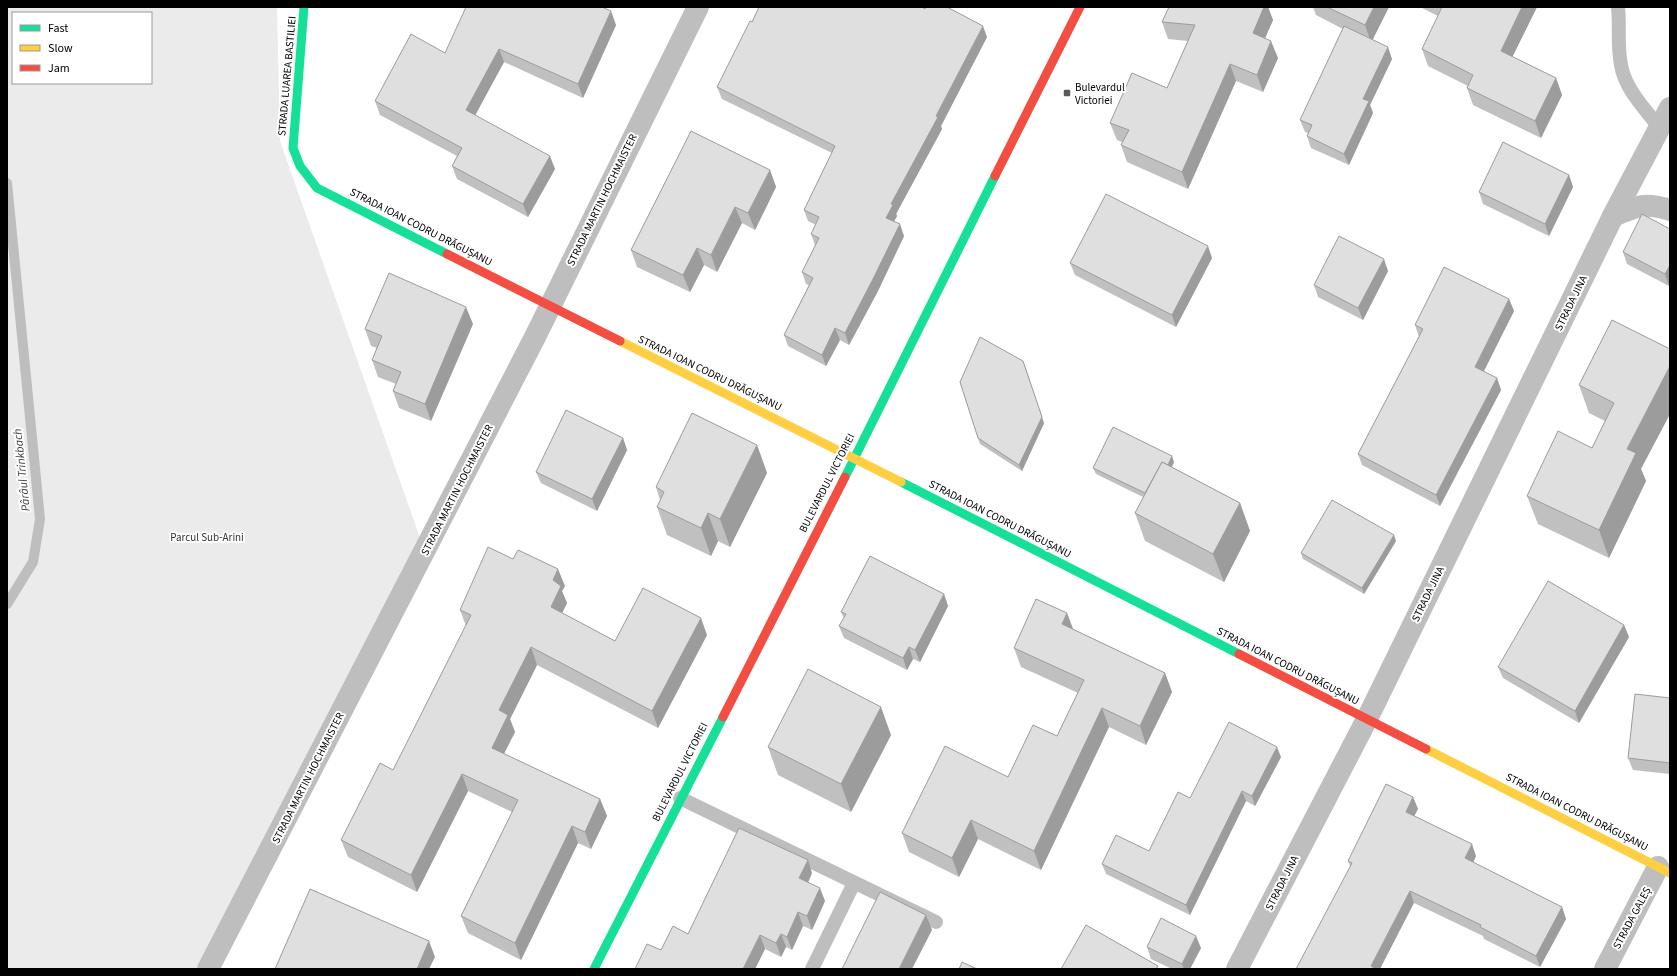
<svg xmlns="http://www.w3.org/2000/svg" width="1677" height="976" font-family="'Source Sans 3',sans-serif">
<style>
.park{fill:#ebebeb;fill-rule:evenodd}
.lines{fill:none;stroke-linecap:round;stroke-linejoin:round}
.stream{stroke:#bebebe;stroke-width:10}
.lane{stroke:#bebebe;stroke-width:14}
.street{stroke:#bebebe;stroke-width:22}
.fast{stroke:#16e098;stroke-width:9}
.slow{stroke:#ffcf43;stroke-width:9}
.jam{stroke:#f24e42;stroke-width:9}
.wall{fill:#c0c0c0}
.shaded-wall{fill:#9c9c9c}
.building{fill:#dfdfdf;stroke:#9c9c9c}
.poi-dot{fill:#595959;stroke:#fff;stroke-width:1.5}
.labels{text-anchor:middle;dominant-baseline:central;stroke-width:4;stroke-linejoin:round;paint-order:stroke}
.street-label{font-size:11px;fill:#000;stroke:#fff}
.poi-label{font-size:11px;fill:#000;stroke:#fff;text-anchor:start}
.park-label{font-size:11px;fill:#323232;stroke:#fff}
.water-label{font-size:12px;font-style:italic;fill:#434343;stroke:#fff}
</style>
<rect width="100%" height="100%" fill="#fff"/>
<path class="park" d="M7 7H277L280 141 425 552 208 969H7ZM13 13H151V83H13Z"/>
<g class="lines">
<path class="stream" d="M7 183 40 519 33 562 7 604"/>
<g class="lane">
<path d="M1618 7C1620 26 1617 46 1621 65 1625 89 1645 109 1659 127"/>
<path d="M680 798 936 922"/>
<path d="M812 969 854 883"/>
</g>
<g class="street">
<path d="M1613 216C1637 206 1645 202 1670 210"/>
<path d="M208 969 535 337 698 7"/>
<path d="M1237 969 1367 719 1613 216 1670 108"/>
<path d="M1605 969 1658 867"/>
</g>
<g class="fast">
<path d="M304 7 293 148 300 166 317 188 447 254"/>
<path d="M845 477 995 176"/>
<path d="M901 482 1239 654"/>
<path d="M594 969 723 717"/>
</g>
<g class="slow">
<path d="M620 341 901 482"/>
<path d="M1426 749 1670 873"/>
</g>
<g class="jam">
<path d="M995 176 1080 7"/>
<path d="M447 254 620 341"/>
<path d="M1239 654 1426 749"/>
<path d="M723 717 845 477"/>
</g>
</g>
<g class="wall">
<path d="M1169 7H1268L1273 20 1265 38 1278 58 1263 92 1236 81 1188 189 1127 162 1121 145 1122 142 1117 140 1110 123 1167 88 1188 41 1168 39 1162 22Z"/>
<path d="M1313 7H1389L1372 40 1392 59 1370 105 1373 113 1349 165 1311 148 1307 136 1308 133 1305 132 1300 120 1343 29 1316 15Z"/>
<path d="M1420 7H1537L1512 57 1556 78 1562 95 1541 138 1473 105 1467 88 1468 86 1428 66 1422 49 1438 16Z"/>
<path d="M752 22 987 37 941 126 942 129 896 214 897 216 894 221 904 236 878 291 849 345 840 340 826 366 788 346 784 335 809 285 806 284 802 272 815 245 811 234 816 225 808 221 804 210 832 153 722 99 717 87Z"/>
<path d="M616 25 583 98 504 62 475 115 555 169 528 217 457 179 452 166 457 156 380 115 375 101 445 53Z"/>
<path d="M770 170 776 187 755 230 742 223 717 272 704 265 690 292 637 267 631 250Z"/>
<path d="M1569 175 1573 187 1549 236 1483 204 1479 192Z"/>
<path d="M1670 229V285L1669 286 1627 264 1623 252Z"/>
<path d="M1212 258 1176 327 1075 275 1070 263Z"/>
<path d="M1388 271 1363 320 1318 297 1314 285Z"/>
<path d="M1509 299 1514 311 1483 372 1497 378 1501 390 1440 506 1362 465 1358 454 1419 337 1415 325Z"/>
<path d="M1612 320 1641 469 1646 481 1609 558 1538 524 1527 496 1592 448 1605 421 1589 413 1579 385Z"/>
<path d="M473 324 431 421 399 408 393 391 396 384 378 377 372 360 377 348 371 346 365 329Z"/>
<path d="M960 382 1044 423 1022 471 980 444Z"/>
<path d="M623 438 627 450 597 511 541 483 536 472Z"/>
<path d="M757 445 767 473 730 547 718 541 711 556 667 535 657 507 660 500 656 487Z"/>
<path d="M1174 462 1172 467 1240 503 1250 531 1224 582 1145 541 1135 513 1143 497 1096 474 1093 468Z"/>
<path d="M1396 541 1364 594 1303 559 1301 553Z"/>
<path d="M565 586 562 591 567 603 562 613 615 641 707 635 658 728 537 665 510 719 515 732 504 754 600 799 607 816 591 849 578 843 521 960 468 933 461 916 512 812 468 791 417 892 348 857 341 840 393 770 466 626 460 610Z"/>
<path d="M944 594 948 606 920 662 913 659 907 670 844 638 839 626 844 618 841 612Z"/>
<path d="M1067 613 1073 629 1165 673 1172 692 1146 745 1109 727 1041 870 978 839 959 877 909 852 902 833 1008 777 1057 736 1078 693 1021 667 1014 648Z"/>
<path d="M1624 625 1629 637 1579 723 1503 678 1498 667Z"/>
<path d="M1670 698V774L1633 770 1628 758Z"/>
<path d="M891 735 851 812 778 775 768 747Z"/>
<path d="M1281 757 1255 806 1246 801 1190 915 1106 874 1102 864 1149 851 1190 798Z"/>
<path d="M1413 797 1418 809 1414 816 1476 856 1473 862 1562 907 1566 919 1540 967 1484 939 1483 936 1414 903 1350 866 1348 861Z"/>
<path d="M812 873 808 882 825 901 812 930 803 926 792 950 786 947 781 957 765 949 755 969H635L661 950 688 934Z"/>
<path d="M1147 947 1201 948 1190 969H1172L1151 959Z"/>
</g>
<g class="shaded-wall">
<path d="M1264 7H1268L1273 20 1260 50 1253 33Z"/>
<path d="M1374 7H1389L1371 43 1365 25Z"/>
<path d="M1522 7H1537L1507 68 1501 51Z"/>
<path d="M611 11 616 25 583 98 578 84Z"/>
<path d="M983 26 987 37 941 126 942 129 896 214 897 216 890 229 886 218 891 204Z"/>
<path d="M1271 41 1278 58 1263 92 1257 75Z"/>
<path d="M1388 47 1392 59 1370 105 1373 113 1349 165 1344 154 1363 99Z"/>
<path d="M499 49 504 62 471 123 466 110Z"/>
<path d="M1230 64 1236 81 1188 189 1182 172Z"/>
<path d="M1556 78 1562 95 1541 138 1535 121Z"/>
<path d="M550 156 555 169 528 217 523 204Z"/>
<path d="M770 170 776 187 755 230 748 213Z"/>
<path d="M1569 175 1573 187 1549 236 1545 224Z"/>
<path d="M735 207 742 223 717 272 711 255Z"/>
<path d="M900 224 904 236 878 291 849 345 845 333Z"/>
<path d="M1208 246 1212 258 1176 327 1172 315Z"/>
<path d="M697 248 704 265 690 292 683 275Z"/>
<path d="M1384 259 1388 271 1363 320 1358 308Z"/>
<path d="M1670 265V285L1669 286 1665 274Z"/>
<path d="M1509 299 1514 311 1480 379 1475 367Z"/>
<path d="M466 307 473 324 431 421 425 404Z"/>
<path d="M835 328 840 340 826 366 822 355Z"/>
<path d="M1023 361 1044 423 1022 471 1019 465Z"/>
<path d="M1670 366V414L1641 469 1646 481 1609 558 1599 530 1627 449Z"/>
<path d="M1497 378 1501 390 1440 506 1436 495Z"/>
<path d="M623 438 627 450 597 511 592 499Z"/>
<path d="M757 445 767 473 730 547 720 519Z"/>
<path d="M1172 456 1174 462 1154 502 1152 496Z"/>
<path d="M1240 503 1250 531 1224 582 1213 554Z"/>
<path d="M708 513 718 541 711 556 701 528Z"/>
<path d="M1394 535 1396 541 1364 594 1362 588Z"/>
<path d="M558 569 565 586 562 591 567 603 557 624 551 607 553 580Z"/>
<path d="M944 594 948 606 920 662 915 650Z"/>
<path d="M1067 613 1074 632 1062 624Z"/>
<path d="M701 618 707 635 658 728 652 711Z"/>
<path d="M1624 625 1629 637 1579 723 1575 711Z"/>
<path d="M531 647 537 665 510 719 515 732 498 765 492 748 499 710Z"/>
<path d="M909 647 913 659 907 670 903 658Z"/>
<path d="M1165 673 1172 692 1146 745 1140 726Z"/>
<path d="M881 707 891 735 851 812 841 784Z"/>
<path d="M1102 708 1109 727 1041 870 1034 851Z"/>
<path d="M1277 747 1281 757 1255 806 1252 796Z"/>
<path d="M462 774 468 791 417 892 411 875Z"/>
<path d="M1242 791 1246 801 1190 915 1186 905Z"/>
<path d="M1413 797 1418 809 1410 824 1406 812Z"/>
<path d="M600 799 607 816 591 849 585 832Z"/>
<path d="M971 820 978 839 959 877 952 858Z"/>
<path d="M572 826 578 843 521 960 515 943Z"/>
<path d="M1472 844 1476 856 1470 870 1465 858Z"/>
<path d="M808 860 812 873 804 892 799 878Z"/>
<path d="M820 888 825 901 812 930 807 916Z"/>
<path d="M1410 891 1414 903 1380 969H1372L1371 966Z"/>
<path d="M1562 907 1566 919 1540 967 1536 956Z"/>
<path d="M798 912 803 926 792 950 787 937Z"/>
<path d="M926 915 932 930 912 969H899Z"/>
<path d="M781 934 786 947 781 957 776 943Z"/>
<path d="M760 935 765 949 755 969H743Z"/>
<path d="M1196 936 1201 948 1190 969H1184L1182 964Z"/>
<path d="M429 941 435 957 429 969H417Z"/>
</g>
<g class="building">
<path d="M466 7H602L611 11 578 84 499 49 466 110 550 156 523 204 452 166 462 148 375 101 411 34 445 53Z"/>
<path d="M759 7H922L925 9 926 7H947L983 26 936 116 938 117 891 204 893 205 886 218 900 224 873 279 845 333 835 328 822 355 784 335 813 278 802 272 819 238 811 234 819 217 804 210 835 146 717 87 750 21 752 22Z"/>
<path d="M1169 7H1264L1253 33 1271 41 1257 75 1230 64 1182 172 1121 145 1129 130 1110 123 1132 73 1167 88 1195 25 1162 22Z"/>
<path d="M1327 7H1374L1365 25Z"/>
<path d="M1442 7H1522L1501 51 1556 78 1535 121 1467 88 1473 75 1422 49Z"/>
<path d="M1344 26 1388 47 1363 99 1369 101 1344 154 1307 136 1312 125 1300 120Z"/>
<path d="M691 131 770 170 748 213 735 207 711 255 697 248 683 275 631 250Z"/>
<path d="M1503 142 1569 175 1545 224 1479 192Z"/>
<path d="M1106 194 1208 246 1172 315 1070 263Z"/>
<path d="M1642 214 1670 229V265L1665 274 1623 252Z"/>
<path d="M1339 236 1384 259 1358 308 1314 285Z"/>
<path d="M1444 267 1509 299 1475 367 1497 378 1436 495 1358 454 1423 329 1415 325Z"/>
<path d="M389 273 466 307 425 404 393 391 401 372 372 360 382 336 365 329Z"/>
<path d="M1612 320 1670 349V366L1627 449 1636 453 1599 530 1527 496 1558 431 1592 448 1614 403 1579 385Z"/>
<path d="M980 337 1023 361 1042 417 1019 465 978 438 960 382Z"/>
<path d="M566 410 623 438 592 499 536 472Z"/>
<path d="M692 413 757 445 720 519 708 513 701 528 657 507 664 492 656 487Z"/>
<path d="M1113 427 1172 456 1168 465 1162 462 1145 493 1093 468Z"/>
<path d="M1162 462 1240 503 1213 554 1135 513Z"/>
<path d="M1332 500 1394 535 1362 588 1301 553Z"/>
<path d="M488 547 513 559 518 550 558 569 553 580 561 586 551 607 615 641 643 588 701 618 652 711 531 647 499 710 508 715 492 748 600 799 585 832 572 826 515 943 461 916 518 800 462 774 411 875 341 840 380 763 393 770 471 615 460 610Z"/>
<path d="M870 556 944 594 915 650 909 647 903 658 839 626 846 614 841 612Z"/>
<path d="M1548 581 1624 625 1575 711 1498 667Z"/>
<path d="M1036 599 1067 613 1062 624 1165 673 1140 726 1102 708 1034 851 971 820 952 858 902 833 945 746 1008 777 1033 725 1057 736 1084 680 1014 648Z"/>
<path d="M808 669 881 707 841 784 768 747Z"/>
<path d="M1635 694 1670 698V763L1628 758Z"/>
<path d="M1229 722 1277 747 1252 796 1242 791 1186 905 1102 864 1116 835 1149 851 1178 792 1190 798Z"/>
<path d="M1386 784 1413 797 1406 812 1472 844 1465 858 1562 907 1536 956 1480 927 1481 925 1410 891 1371 966 1376 969H1296L1352 863 1348 861Z"/>
<path d="M739 828 808 860 799 878 820 888 807 916 798 912 787 937 781 934 776 943 760 935 743 969H635L647 944 661 950 673 926 688 934Z"/>
<path d="M310 889 429 941 417 969H275Z"/>
<path d="M880 892 926 915 899 969H842Z"/>
<path d="M1161 918 1196 936 1182 964 1147 947Z"/>
<path d="M1086 925 1158 966 1156 969H1061Z"/>
<path d="M962 962 977 969H959Z"/>
</g>
<rect class="poi-dot" x="1063" y="89" width="8" height="8" rx="2"/>
<g class="labels">
<g class="street-label">
<text transform="translate(287 76) rotate(-85)">STRADA LUAREA BASTILIEI</text>
<text transform="translate(602 200) rotate(-64)">STRADA MARTIN HOCHMAISTER</text>
<text transform="translate(421 227) rotate(27)">STRADA IOAN CODRU DRĂGUȘANU</text>
<text transform="translate(1571 303) rotate(-64)">STRADA JINA</text>
<text transform="translate(710 373) rotate(26)">STRADA IOAN CODRU DRĂGUȘANU</text>
<text transform="translate(827 483) rotate(-63)">BULEVARDUL VICTORIEI</text>
<text transform="translate(457 490) rotate(-63)">STRADA MARTIN HOCHMAISTER</text>
<text transform="translate(1000 519) rotate(27)">STRADA IOAN CODRU DRĂGUȘANU</text>
<text transform="translate(1428 594) rotate(-64)">STRADA JINA</text>
<text transform="translate(1288 666) rotate(27)">STRADA IOAN CODRU DRĂGUȘANU</text>
<text transform="translate(680 772) rotate(-63)">BULEVARDUL VICTORIEI</text>
<text transform="translate(308 778) rotate(-63)">STRADA MARTIN HOCHMAISTER</text>
<text transform="translate(1577 812) rotate(27)">STRADA IOAN CODRU DRĂGUȘANU</text>
<text transform="translate(1282 883) rotate(-63)">STRADA JINA</text>
<text transform="translate(1632 918) rotate(-62)">STRADA GALEȘ</text>
</g>
<g class="poi-label">
<text x="1075" y="87">Bulevardul<tspan x="1075" dy="13">Victoriei</tspan></text>
</g>
<g class="park-label">
<text x="207" y="537">Parcul Sub-Arini</text>
</g>
<g class="water-label">
<text transform="translate(22 470) rotate(-96)">Pârâul Trinkbach</text>
</g>
</g>
<rect width="1677" height="976" fill="none" stroke="#000000" stroke-width="16"/>
<rect x="12" y="12" width="140" height="72" fill="#ffffff" stroke="#999999"/>
<rect x="20" y="25" width="20" height="6" fill="#16e098" stroke="#999999"/>
<text x="48" y="32" font-size="12" fill="#000000">Fast</text>
<rect x="20" y="45" width="20" height="6" fill="#ffcf43" stroke="#999999"/>
<text x="48" y="52" font-size="12" fill="#000000">Slow</text>
<rect x="20" y="65" width="20" height="6" fill="#f24e42" stroke="#999999"/>
<text x="48" y="72" font-size="12" fill="#000000">Jam</text>
</svg>
